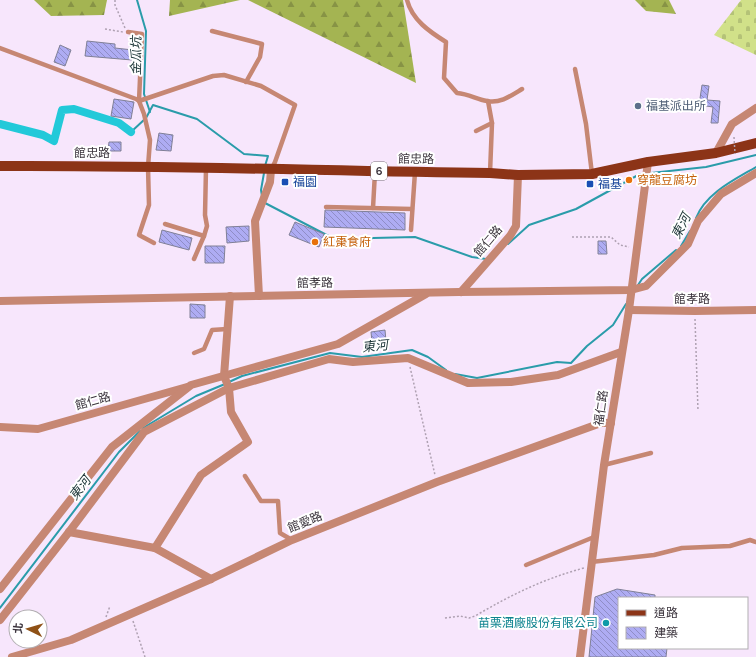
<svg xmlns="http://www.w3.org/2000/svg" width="756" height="657" font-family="Raleway,'Noto Sans TC',sans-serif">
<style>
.forest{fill:url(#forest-firs)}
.cemetery{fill:url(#cemetery-stones)}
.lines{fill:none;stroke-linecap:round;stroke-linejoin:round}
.stream{stroke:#2a9caa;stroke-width:2}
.canal{stroke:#22c9d9;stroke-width:8}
.building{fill:url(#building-back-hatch);stroke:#808096}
.path{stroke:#afa1b2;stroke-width:1.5;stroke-dasharray:2 2;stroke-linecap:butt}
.service{stroke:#c68773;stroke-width:4.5}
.minor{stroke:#c68773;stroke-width:8}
.tertiary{stroke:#c68773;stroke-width:8}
.primary{stroke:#8c3417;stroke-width:10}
.path-bridge{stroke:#afa1b2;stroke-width:1.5;stroke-dasharray:2 2;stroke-linecap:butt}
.service-dot{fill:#5c6f8a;stroke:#fff;stroke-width:1.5}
.food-dot{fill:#e8710a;stroke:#fff;stroke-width:1.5}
.transit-dot{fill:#1a4fb4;stroke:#fff;stroke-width:1.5}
.culture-dot{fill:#0f9aa8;stroke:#fff;stroke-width:1.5}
.labels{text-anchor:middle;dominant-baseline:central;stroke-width:4;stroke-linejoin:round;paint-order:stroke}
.shield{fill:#fff;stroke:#767177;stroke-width:1}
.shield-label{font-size:11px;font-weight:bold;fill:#3b343d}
.service-label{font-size:12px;fill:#4e5e75;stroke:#fff;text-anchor:start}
.street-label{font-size:12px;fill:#3b343d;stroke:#fff}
.food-label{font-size:12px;fill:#c56008;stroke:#fff;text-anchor:start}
.transit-label{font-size:12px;fill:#164399;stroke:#fff;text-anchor:start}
.culture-label{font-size:12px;fill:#0d838f;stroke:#fff;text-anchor:end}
.water-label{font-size:13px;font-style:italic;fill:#1c3537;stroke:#fff}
</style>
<defs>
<pattern id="forest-firs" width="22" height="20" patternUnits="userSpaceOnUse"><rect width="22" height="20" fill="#a4b452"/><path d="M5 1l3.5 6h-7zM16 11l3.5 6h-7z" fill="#879345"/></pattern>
<pattern id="cemetery-stones" width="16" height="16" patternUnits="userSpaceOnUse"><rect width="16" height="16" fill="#d1e189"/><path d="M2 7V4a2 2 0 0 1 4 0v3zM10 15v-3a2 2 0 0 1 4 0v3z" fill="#b4c277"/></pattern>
<pattern id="building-back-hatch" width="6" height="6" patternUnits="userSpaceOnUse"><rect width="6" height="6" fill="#aeacf3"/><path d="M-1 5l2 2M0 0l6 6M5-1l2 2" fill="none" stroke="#8f8dc6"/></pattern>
</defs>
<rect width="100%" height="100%" fill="#f7e6fc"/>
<g class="forest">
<path d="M34 0H107L104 15 51 16Z"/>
<path d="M170 0H240L169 16Z"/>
<path d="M248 0H403L416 83Z"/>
<path d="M635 0H669L676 14 646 11Z"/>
</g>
<path class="cemetery" d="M741 0H756V55L714 35Z"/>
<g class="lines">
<g class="stream">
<path d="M137 0 146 31 144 94 150 112"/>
<path d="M131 132 146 118 153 105 197 119 244 154 268 156 265 166"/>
<path d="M651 173 706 167 756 155"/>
<path d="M262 196 261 190 264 173"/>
<path d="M265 203 344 244 373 238 415 237 472 257 486 259"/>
<path d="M696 218C706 193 734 180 756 167"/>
<path d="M508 244 529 225 576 209 640 174"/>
<path d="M681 246 690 231"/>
<path d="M638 285 642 279 676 250"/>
<path d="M455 374 477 378 557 362 571 363 587 346 613 325 626 304"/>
<path d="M229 382 242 376 330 353 362 357 412 350 428 357 446 370"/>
<path d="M143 428 196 396 225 384"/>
<path d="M0 608 119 452 140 431"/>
</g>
<path class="canal" d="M0 124 43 135 54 141 62 110 74 109 119 123 131 132"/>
</g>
<g class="building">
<path d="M87 41 115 44V48L133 50 132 60 85 56Z"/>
<path d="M60 45 71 50 65 66 54 62Z"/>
<path d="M702 85 709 86 707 100 720 101 718 123H711L713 107 699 105Z"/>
<path d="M114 99 134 102 131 119 111 116Z"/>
<path d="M159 133 173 135 171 151 156 150Z"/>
<path d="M109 142H121V151H108Z"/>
<path d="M325 210 405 213V230L324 227Z"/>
<path d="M295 222 324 234 319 247 289 235Z"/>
<path d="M249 226V241L227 243 226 227Z"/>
<path d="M162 230 192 238 189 250 159 242Z"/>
<path d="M598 241H606L607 254H598Z"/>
<path d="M205 246H225L224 263H205Z"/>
<path d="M190 304 205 305V318H190Z"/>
<path d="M385 330 386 341 372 342 371 332Z"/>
<path d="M617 589 655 595V598H619V648H667L666 657H589L595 597Z"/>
</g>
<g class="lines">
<g class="path">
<path d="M115 0V5L125 28"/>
<path d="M105 29 123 32"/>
<path d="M572 237H611L620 245 629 247"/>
<path d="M695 319 698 411"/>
<path d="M410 367 435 475"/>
<path d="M106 617 110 606"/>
<path d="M445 618 460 616 469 618 475 616C511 595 543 579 584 568"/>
<path d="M133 621 145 657"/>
</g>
<g class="service">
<path d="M407 0C412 20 430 32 446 42L444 78 457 93C469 94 476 99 487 101 500 104 512 95 522 89"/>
<path d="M212 31 262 44 260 57 246 82"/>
<path d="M128 32 142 34 139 101 144 114 150 140 148 167 149 205 139 235 154 243"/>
<path d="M0 48 136 99 139 101 213 76 224 75 261 86 295 105 275 162 272 168"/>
<path d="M575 69 586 124 592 174"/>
<path d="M488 101 492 123 490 173"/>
<path d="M476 131 492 123"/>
<path d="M326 207 412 209"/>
<path d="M373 208 375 172"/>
<path d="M165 224 204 236"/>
<path d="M411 230 415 172"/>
<path d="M194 259 204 236 207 226 205 215 206 168"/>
<path d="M194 353 204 349 212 330 227 329"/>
<path d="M604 465 651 453"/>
<path d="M245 476 261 501H278L280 533 292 540"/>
<path d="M591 562 654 555 682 548 730 546 750 540 756 542"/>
<path d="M526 565 594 537"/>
</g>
<g class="minor">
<path d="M716 153 732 124 756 108"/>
<path d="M461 292 510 236 516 226 518 175"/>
<path d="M259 296 255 221 270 182 271 170"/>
<path d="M0 301 459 292 631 290 646 286 688 244 698 221 721 194 756 173"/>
<path d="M629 310 695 311 756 310"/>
<path d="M0 427 38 429 187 387"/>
<path d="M69 532 155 548 211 579"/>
<path d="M155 548 201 475 248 442 231 412 229 388 224 376 230 296"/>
<path d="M0 589 112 447 191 385 338 344 426 294"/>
<path d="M0 620 69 532 144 432 229 388 329 359 353 362 408 358 468 383 511 382 558 375 621 352"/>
<path d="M12 657 71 640 211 579 292 540 437 482 601 423H611"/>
</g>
<path class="tertiary" d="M580 657 604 465 629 310 648 162"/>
<path class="primary" d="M0 166C163 165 327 171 490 173L518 175 592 174 648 162 716 153 756 143"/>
<path class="path-bridge" d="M734 137 735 154"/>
</g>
<circle class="service-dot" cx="638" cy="106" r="4"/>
<g class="food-dot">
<circle cx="629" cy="180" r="4"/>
<circle cx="315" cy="242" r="4"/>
</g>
<g class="transit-dot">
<rect x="281" y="178" width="8" height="8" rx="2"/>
<rect x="586" y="180" width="8" height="8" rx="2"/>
</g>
<circle class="culture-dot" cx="606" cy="623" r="4"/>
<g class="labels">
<rect class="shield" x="371" y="162" width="16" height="18" rx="3"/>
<g class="shield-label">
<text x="379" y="171">6</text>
</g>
<g class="service-label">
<text x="646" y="106">福基派出所</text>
</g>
<g class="street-label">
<text x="92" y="153">館忠路</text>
<text transform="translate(416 159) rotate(1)">館忠路</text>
<text transform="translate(488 241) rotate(-50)">館仁路</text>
<text transform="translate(315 283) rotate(-1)">館孝路</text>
<text x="692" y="299">館孝路</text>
<text transform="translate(93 401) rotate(-16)">館仁路</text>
<text transform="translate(601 408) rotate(-82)">福仁路</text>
<text transform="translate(305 522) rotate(-22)">館愛路</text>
</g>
<g class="food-label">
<text x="637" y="180">穿龍豆腐坊</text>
<text x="323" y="242">紅棗食府</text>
</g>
<g class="transit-label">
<text x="293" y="182">福園</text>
<text x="598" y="184">福基</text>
</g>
<g class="culture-label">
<text x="598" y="623">苗栗酒廠股份有限公司</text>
</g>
<g class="water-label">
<text transform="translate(136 56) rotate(-89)">金瓜坑</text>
<text transform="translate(681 226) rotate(-63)">東河</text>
<text transform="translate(375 346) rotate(-6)">東河</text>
<text transform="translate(80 488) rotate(-53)">東河</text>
</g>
</g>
<rect x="618" y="597" width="130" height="52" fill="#ffffff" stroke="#b1aeb1"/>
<rect x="626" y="610" width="20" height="6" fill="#8c3417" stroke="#b1aeb1"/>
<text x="654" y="617" font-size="12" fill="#3b343d">道路</text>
<rect x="626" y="627" width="20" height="12" fill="url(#building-back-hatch)" stroke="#b1aeb1"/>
<text x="654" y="637" font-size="12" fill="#3b343d">建築</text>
<g transform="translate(28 629) rotate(275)"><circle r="19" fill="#ffffff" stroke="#b1aeb1"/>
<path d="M0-3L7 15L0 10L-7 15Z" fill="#8f5116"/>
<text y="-6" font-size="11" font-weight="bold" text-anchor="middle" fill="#3b343d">北</text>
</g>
</svg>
